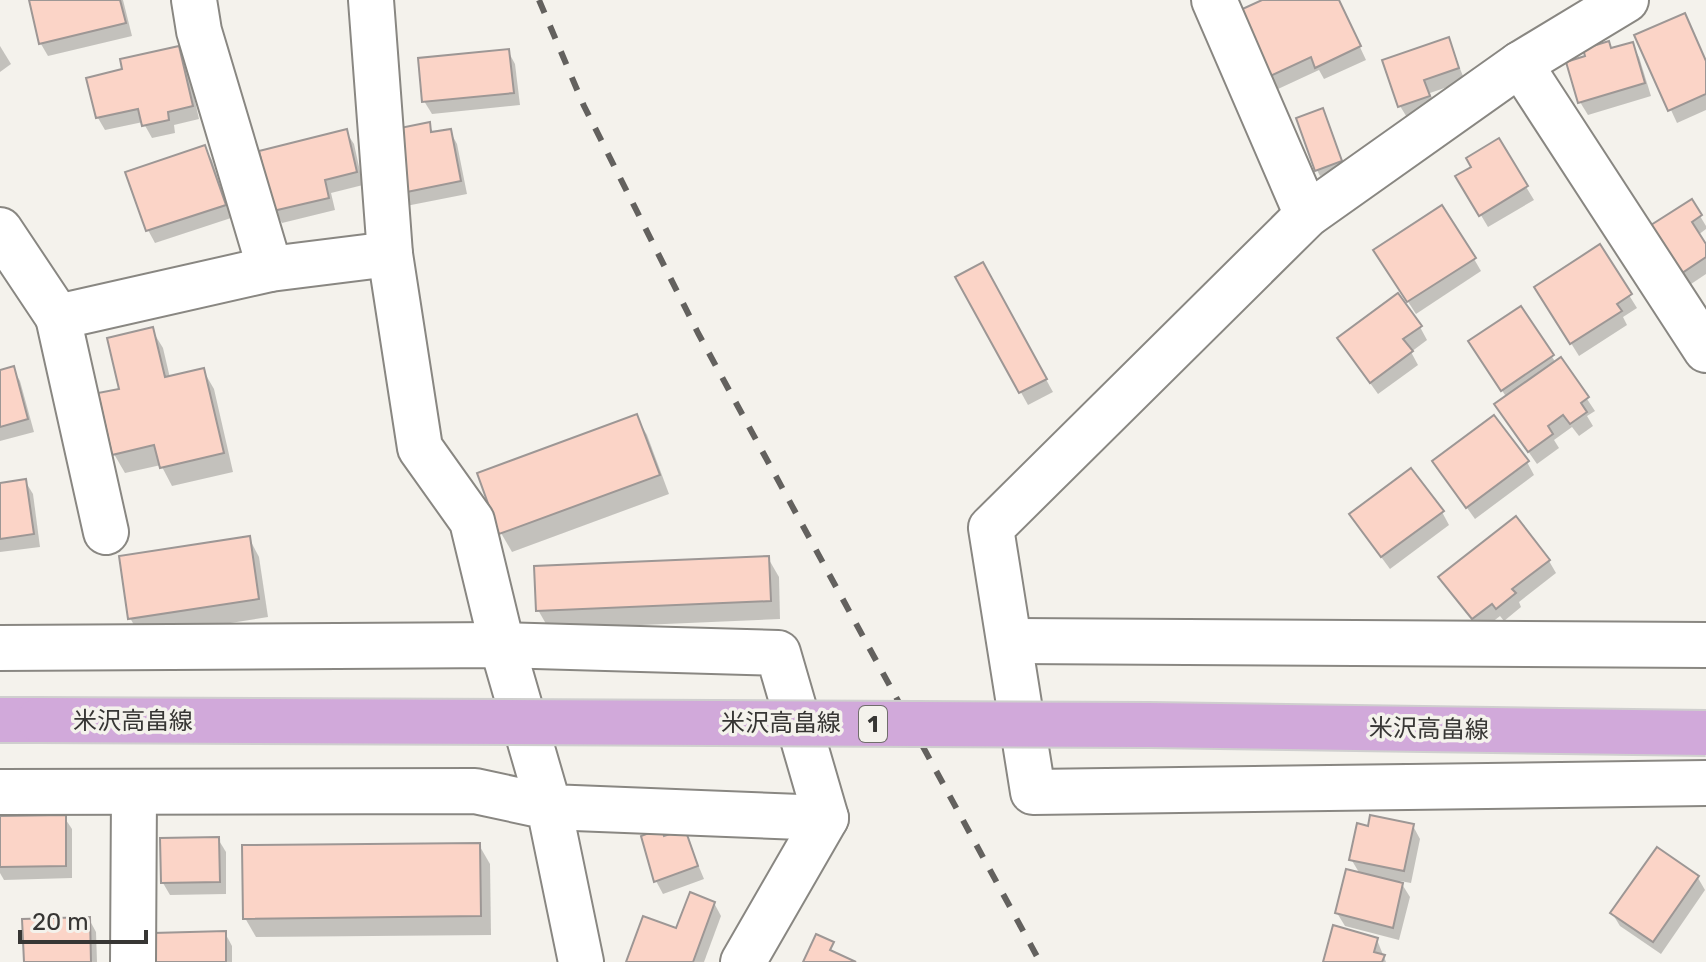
<svg xmlns="http://www.w3.org/2000/svg" width="1706" height="962" font-family="Rubik,'Noto Sans JP',sans-serif">
<style>
.shadow{fill:#0003}
.building{fill:#fbd4c7;stroke:#9d9795;stroke-width:2}
.lines{fill:none;stroke-linecap:round;stroke-linejoin:round}
.minor-casing{stroke:#898782;stroke-width:48}
.major-casing{stroke:#cfcfce;stroke-width:48}
.minor{stroke:#fff;stroke-width:44}
.major{stroke:#d1a9da;stroke-width:44}
.rail{stroke:#63615e;stroke-width:6;stroke-dasharray:14 14;stroke-linecap:butt}
.major-bridge-casing{stroke:#cfcfce;stroke-width:48;stroke-linecap:butt}
.major-bridge{stroke:#d1a9da;stroke-width:44}
.labels{text-anchor:middle;dominant-baseline:central;stroke-width:7;stroke-linejoin:round;paint-order:stroke}
.shield{fill:#f4f2ec;stroke:#706e6b;stroke-width:2}
.shield-label{font-size:22px;font-weight:bold;fill:#373634}
.street-label{font-size:24px;fill:#373634;stroke:#f4f2ec}
</style>
<rect width="100%" height="100%" fill="#f4f2ec"/>
<g class="shadow">
<path d="M31 0H123L132 36 48 56 41 44Z"/>
<path d="M1267 0H1338L1366 60 1324 79 1319 70 1278 89 1270 76Z"/>
<path d="M1637 36 1706 62V110L1677 123Z"/>
<path d="M1448 39 1465 81 1430 93 1436 109 1408 119 1400 106 1385 61Z"/>
<path d="M1632 44 1639 57 1651 96 1588 115 1580 102 1612 50Z"/>
<path d="M0 46 11 64 0 72Z"/>
<path d="M178 48 186 61 199 119 174 125 175 133 152 138 143 122 105 130 98 118 124 70Z"/>
<path d="M508 51 515 64 520 105 432 114 424 101Z"/>
<path d="M1325 116 1344 167 1320 176 1317 170Z"/>
<path d="M429 125 434 134 450 131 457 144 467 194 406 206 399 193Z"/>
<path d="M346 132 354 144 363 185 331 193 335 210 282 223 275 210Z"/>
<path d="M1498 141 1534 200 1488 227 1458 177 1473 168Z"/>
<path d="M204 147 212 160 231 218 155 243 148 230Z"/>
<path d="M1691 201 1706 226V229L1698 235 1706 247V274L1691 284 1661 239Z"/>
<path d="M1599 247 1637 308 1623 317 1627 325 1579 356 1544 300Z"/>
<path d="M1474 259 1481 271 1416 314 1383 263Z"/>
<path d="M982 265 1053 392 1028 405 957 278Z"/>
<path d="M1521 309 1556 363 1561 360 1595 411 1587 416 1593 426 1579 436 1572 427 1554 440 1559 448 1537 464 1504 417 1507 398 1478 354Z"/>
<path d="M1420 327 1427 340 1411 352 1418 365 1378 394 1347 351Z"/>
<path d="M152 330 163 348 170 378 203 370 214 389 233 472 172 486 161 465 125 473 114 454 121 390Z"/>
<path d="M13 369 20 381 34 432 0 441V372Z"/>
<path d="M636 416 647 435 669 494 512 552 501 533Z"/>
<path d="M1434 462H1527L1534 475 1475 519Z"/>
<path d="M25 481 33 494 40 547 0 552V485Z"/>
<path d="M1442 512 1449 525 1390 569 1359 527Z"/>
<path d="M249 538 259 557 268 617 141 637 130 618Z"/>
<path d="M768 558 779 577 780 619 549 629 538 610Z"/>
<path d="M1549 561 1556 573 1519 602 1521 607 1504 621 1500 616 1481 631 1441 577Z"/>
<path d="M64 817 72 829V878L4 880 0 873V818Z"/>
<path d="M1413 826 1420 839 1411 883 1400 881 1410 897 1399 940 1345 926 1337 913 1360 874 1351 859 1369 828Z"/>
<path d="M684 831 704 879 663 894 656 881 665 838Z"/>
<path d="M218 839 226 852V894L170 895 163 883Z"/>
<path d="M479 845 490 864 491 935 256 937 245 918Z"/>
<path d="M1698 878 1705 890 1661 954 1620 926 1612 913Z"/>
<path d="M714 903 721 916 704 962H628Z"/>
<path d="M89 919 96 932 97 962H26Z"/>
<path d="M225 933 232 946V962H156Z"/>
<path d="M1377 940 1386 962H1325Z"/>
</g>
<g class="building">
<path d="M29 0H120L126 23 39 44Z"/>
<path d="M1262 0H1339L1361 46 1315 68 1311 57 1268 77 1238 11Z"/>
<path d="M1685 13 1706 61V94L1668 111 1634 35Z"/>
<path d="M1449 37 1459 68 1424 80 1430 96 1398 107 1382 60Z"/>
<path d="M1609 41 1611 48 1633 42 1645 83 1578 103 1566 62 1585 56 1583 49Z"/>
<path d="M179 46 193 106 168 112 169 120 142 126 138 109 96 118 86 78 122 69 120 59Z"/>
<path d="M509 49 514 93 422 102 418 58Z"/>
<path d="M1323 108 1342 161 1315 171 1296 118Z"/>
<path d="M430 122 431 132 451 129 461 181 397 194 400 128Z"/>
<path d="M347 129 357 172 325 180 329 198 273 211 259 151Z"/>
<path d="M1499 138 1528 186 1479 216 1455 176 1471 167 1466 158Z"/>
<path d="M205 145 226 205 146 231 125 172Z"/>
<path d="M1692 199 1702 215 1692 222 1706 244V257L1682 273 1651 225Z"/>
<path d="M1442 205 1476 258 1407 302 1373 250Z"/>
<path d="M1600 244 1632 294 1617 304 1622 311 1570 344 1534 287Z"/>
<path d="M983 262 1047 379 1019 393 955 277Z"/>
<path d="M1398 293 1422 326 1403 339 1413 351 1370 383 1337 338Z"/>
<path d="M1521 306 1554 355 1501 391 1468 341Z"/>
<path d="M153 327 165 377 204 368 224 453 160 468 154 445 112 455 98 393 119 389 107 338Z"/>
<path d="M1561 357 1589 397 1581 403 1587 412 1570 424 1563 415 1548 426 1553 434 1528 452 1494 404Z"/>
<path d="M14 366 28 419 0 427V370Z"/>
<path d="M637 414 660 475 499 534 477 473Z"/>
<path d="M1494 415 1529 461 1466 508 1432 461Z"/>
<path d="M1411 468 1444 511 1381 557 1349 514Z"/>
<path d="M26 479 34 534 0 539V483Z"/>
<path d="M1516 516 1550 560 1512 589 1516 593 1496 609 1492 604 1472 619 1438 577Z"/>
<path d="M250 536 259 599 128 619 119 556Z"/>
<path d="M769 556 771 601 536 611 534 566Z"/>
<path d="M66 815V866L0 867V816Z"/>
<path d="M1370 815 1414 824 1404 871 1349 860 1357 823 1368 826Z"/>
<path d="M662 828 664 836 685 829 698 866 654 882 641 836Z"/>
<path d="M219 837 220 882 161 883 160 838Z"/>
<path d="M480 843 481 916 243 919 242 845Z"/>
<path d="M1657 847 1699 876 1653 942 1610 913Z"/>
<path d="M1346 869 1403 883 1393 928 1335 913Z"/>
<path d="M690 892 715 902 693 962H626L643 916 676 928Z"/>
<path d="M90 917 91 962H24L22 919Z"/>
<path d="M1333 925 1378 938 1374 952 1385 955 1382 962H1323Z"/>
<path d="M226 931V962H154L153 933Z"/>
<path d="M816 934 834 942 830 950 856 962H803Z"/>
</g>
<g class="lines">
<defs>
<g id="minor">
<path d="M194 0 199 31 270 269"/>
<path d="M371 0 390 254 420 448 472 521 502 645 549 807 826 818"/>
<path d="M1214 0 1307 215"/>
<path d="M1626 0 1520 64 1307 215 991 528 1033 792 1706 783"/>
<path d="M1520 64 1706 350"/>
<path d="M0 230 58 317 270 269 390 254"/>
<path d="M58 317 106 532"/>
<path d="M1010 641 1706 645"/>
<path d="M0 648 502 645 778 653 826 818 743 962"/>
<path d="M0 792 475 791 549 807 581 962"/>
<path d="M133 962 134 793"/>
</g>
<path id="major" d="M0 720H39"/>
</defs>
<use href="#minor" class="minor-casing"/>
<use href="#major" class="major-casing"/>
<use href="#minor" class="minor"/>
<use href="#major" class="major"/>
<path class="rail" d="M539 0 584 106 698 333 1040 962"/>
<defs>
<path id="major-bridge" d="M39 720 1149 725 1706 733"/>
</defs>
<use href="#major-bridge" class="major-bridge-casing"/>
<use href="#major-bridge" class="major-bridge"/>
</g>
<g class="labels">
<rect class="shield" x="859" y="706" width="28" height="36" rx="6"/>
<g class="shield-label">
<text x="873" y="724">1</text>
</g>
<g class="street-label">
<text x="133" y="721">米沢高畠線</text>
<text x="781" y="723">米沢高畠線</text>
<text transform="translate(1429 729) rotate(1)">米沢高畠線</text>
</g>
</g>
<path d="M20 930v12h126v-12" fill="none" stroke="#373634" stroke-width="4"/>
<text x="32" y="930" font-size="24" fill="#373634" stroke="#f4f2ec" stroke-width="6" paint-order="stroke">20 m</text>
</svg>
